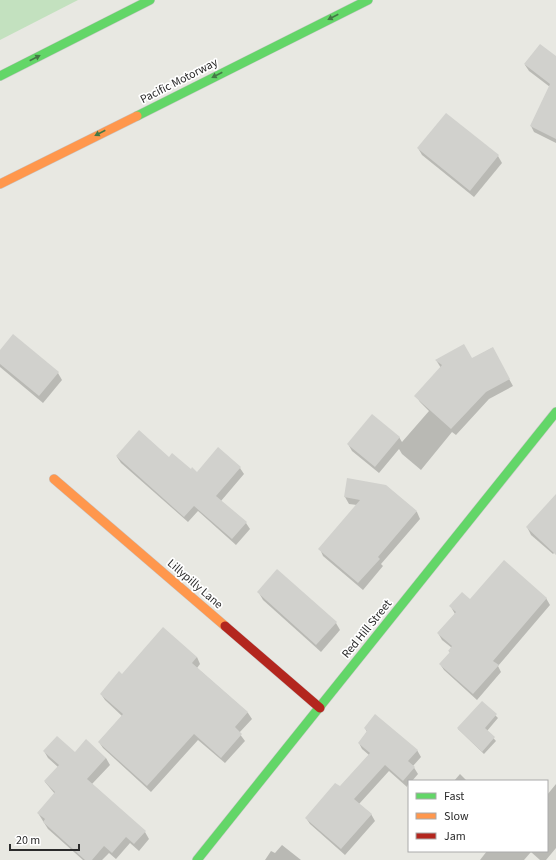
<svg xmlns="http://www.w3.org/2000/svg" width="556" height="860" font-family="'Source Sans 3',sans-serif">
<style>
.green{fill:#c3e1bf}
.shadow{fill:#0003}
.building{fill:#d1d1cd}
.lines{fill:none;stroke-linecap:round;stroke-linejoin:round}
.fast-casing{stroke:#c7c6c6;stroke-width:10}
.slow-casing{stroke:#c7c6c6;stroke-width:10}
.jam-casing{stroke:#c7c6c6;stroke-width:10}
.fast{stroke:#63d668;stroke-width:9}
.slow{stroke:#ff974d;stroke-width:9}
.jam{stroke:#b3261e;stroke-width:9}
.oneway{fill:#447846}
.labels{text-anchor:middle;dominant-baseline:central;stroke-width:3.5;stroke-linejoin:round;paint-order:stroke}
.street-label{font-size:12px;fill:#2b2b2b;stroke:#fff}
</style>
<rect width="100%" height="100%" fill="#e8e8e2"/>
<path class="green" d="M0 0H78L0 40Z"/>
<g class="shadow">
<path d="M556 58V143L534 132 531 126 550 87 529 71 525 65Z"/>
<path d="M418 148 498 156 502 163 474 197 422 155Z"/>
<path d="M492 348 513 386 489 399 456 435 452 432 421 470 402 454 399 449 379 473 352 451 348 444 399 437 402 442 429 411 420 402 416 396 441 368 436 360 472 359Z"/>
<path d="M0 352 58 373 62 380 43 403 0 367Z"/>
<path d="M117 457 169 458 197 474 240 468 244 474 221 501 246 523 250 529 236 545 198 511 188 522 121 463Z"/>
<path d="M386 486 417 512 420 519 381 564 383 566 363 590 323 556 320 549 357 505 349 504 345 497Z"/>
<path d="M556 496V551L553 554 531 535 527 527Z"/>
<path d="M259 593 336 623 340 630 321 652 263 600Z"/>
<path d="M546 598 550 605 498 666 501 672 477 700 444 670 440 664 450 653 449 651 452 648 442 640 438 633 455 614 451 607 470 601Z"/>
<path d="M197 657 200 664 197 668 248 713 252 719 239 733 245 741 225 763 198 740 151 792 103 748 99 742 122 716 105 700 101 694 123 676Z"/>
<path d="M482 702 498 718 487 731 496 741 484 754 458 729Z"/>
<path d="M365 728 417 750 421 757 413 766 418 774 412 781H409L407 787 389 771 359 804 371 814 375 821 345 855 310 824 306 818 340 787 369 755 362 749 359 743 367 732Z"/>
<path d="M44 751 75 753 106 758 110 765 92 784 145 832 149 839 139 851 130 843 116 859 109 853 102 860H83L48 829 38 813 55 794 45 782 58 767 48 758Z"/>
<path d="M460 774 467 781H454Z"/>
<path d="M556 784V848L546 860H540L531 852 524 860H480L487 851H547V795Z"/>
<path d="M282 845 301 860H265L271 851 275 853Z"/>
</g>
<g class="building">
<path d="M540 44 556 56V139L530 126 550 84 524 64Z"/>
<path d="M446 113 499 155 470 191 417 148Z"/>
<path d="M13 334 59 372 39 396 0 364V350Z"/>
<path d="M464 344 472 358 493 347 510 379 486 392 451 429 414 396 442 365 435 360Z"/>
<path d="M372 414 400 437 375 467 347 444Z"/>
<path d="M139 430 169 457 172 453 191 469 192 467 197 472 218 447 241 467 216 496 247 522 232 539 194 506 184 517 116 456Z"/>
<path d="M347 478 386 485 417 511 378 557 380 559 358 583 318 549 360 500 344 497Z"/>
<path d="M556 494V555L526 527Z"/>
<path d="M504 560 547 598 493 661 499 665 473 694 439 664 450 652 448 651 452 646 437 633 456 612 449 606 462 592 470 599Z"/>
<path d="M277 569 337 622 316 645 257 592Z"/>
<path d="M163 627 197 657 192 663 248 712 235 727 242 734 221 758 194 734 147 786 98 742 123 714 100 694 119 671 122 674Z"/>
<path d="M482 701 497 714 485 728 495 737 482 752 457 728Z"/>
<path d="M375 714 418 750 408 761 415 767 403 781 385 765 354 799 372 814 341 849 305 818 335 783 340 786 370 753 358 743 367 731 364 728Z"/>
<path d="M57 736 75 752 86 739 106 758 87 779 146 831 134 844 126 837 112 853 104 846 92 860H85L43 822 45 819 37 813 55 792 44 781 59 765 43 751Z"/>
</g>
<g class="lines">
<defs>
<g id="fast">
<path d="M0 76 150 0"/>
<path d="M137 116 368 0"/>
<path d="M197 860 556 412"/>
</g>
<g id="slow">
<path d="M0 184 137 116"/>
<path d="M54 479 225 626"/>
</g>
<path id="jam" d="M225 626 320 708"/>
</defs>
<use href="#fast" class="fast-casing"/>
<use href="#slow" class="slow-casing"/>
<use href="#jam" class="jam-casing"/>
<use href="#fast" class="fast"/>
<use href="#slow" class="slow"/>
<use href="#jam" class="jam"/>
</g>
<defs><path id="oneway-solid" d="M-6-.8H1V-3.2L6.5 0L1 3.2V.8H-6Z"/></defs>
<g class="oneway">
<use href="#oneway-solid" transform="translate(333 17) rotate(153)"/>
<use href="#oneway-solid" transform="translate(35 58) rotate(-27)"/>
<use href="#oneway-solid" transform="translate(217 75) rotate(153)"/>
<use href="#oneway-solid" transform="translate(100 133) rotate(153)"/>
</g>
<g class="labels">
<g class="street-label">
<text transform="translate(179 81) rotate(-27)">Pacific Motorway</text>
<text transform="translate(195 584) rotate(41)">Lillypilly Lane</text>
<text transform="translate(367 629) rotate(-51)">Red Hill Street</text>
</g>
</g>
<rect x="408" y="780" width="140" height="72" fill="#ffffff" stroke="#aaaaaa"/>
<rect x="416" y="793" width="20" height="6" fill="#63d668" stroke="#aaaaaa"/>
<text x="444" y="800" font-size="12" fill="#2b2b2b">Fast</text>
<rect x="416" y="813" width="20" height="6" fill="#ff974d" stroke="#aaaaaa"/>
<text x="444" y="820" font-size="12" fill="#2b2b2b">Slow</text>
<rect x="416" y="833" width="20" height="6" fill="#b3261e" stroke="#aaaaaa"/>
<text x="444" y="840" font-size="12" fill="#2b2b2b">Jam</text>
<path d="M10 844v6h69v-6" fill="none" stroke="#2b2b2b" stroke-width="2"/>
<text x="16" y="844" font-size="12" fill="#2b2b2b" stroke="#ffffff" stroke-width="3" paint-order="stroke">20 m</text>
</svg>
